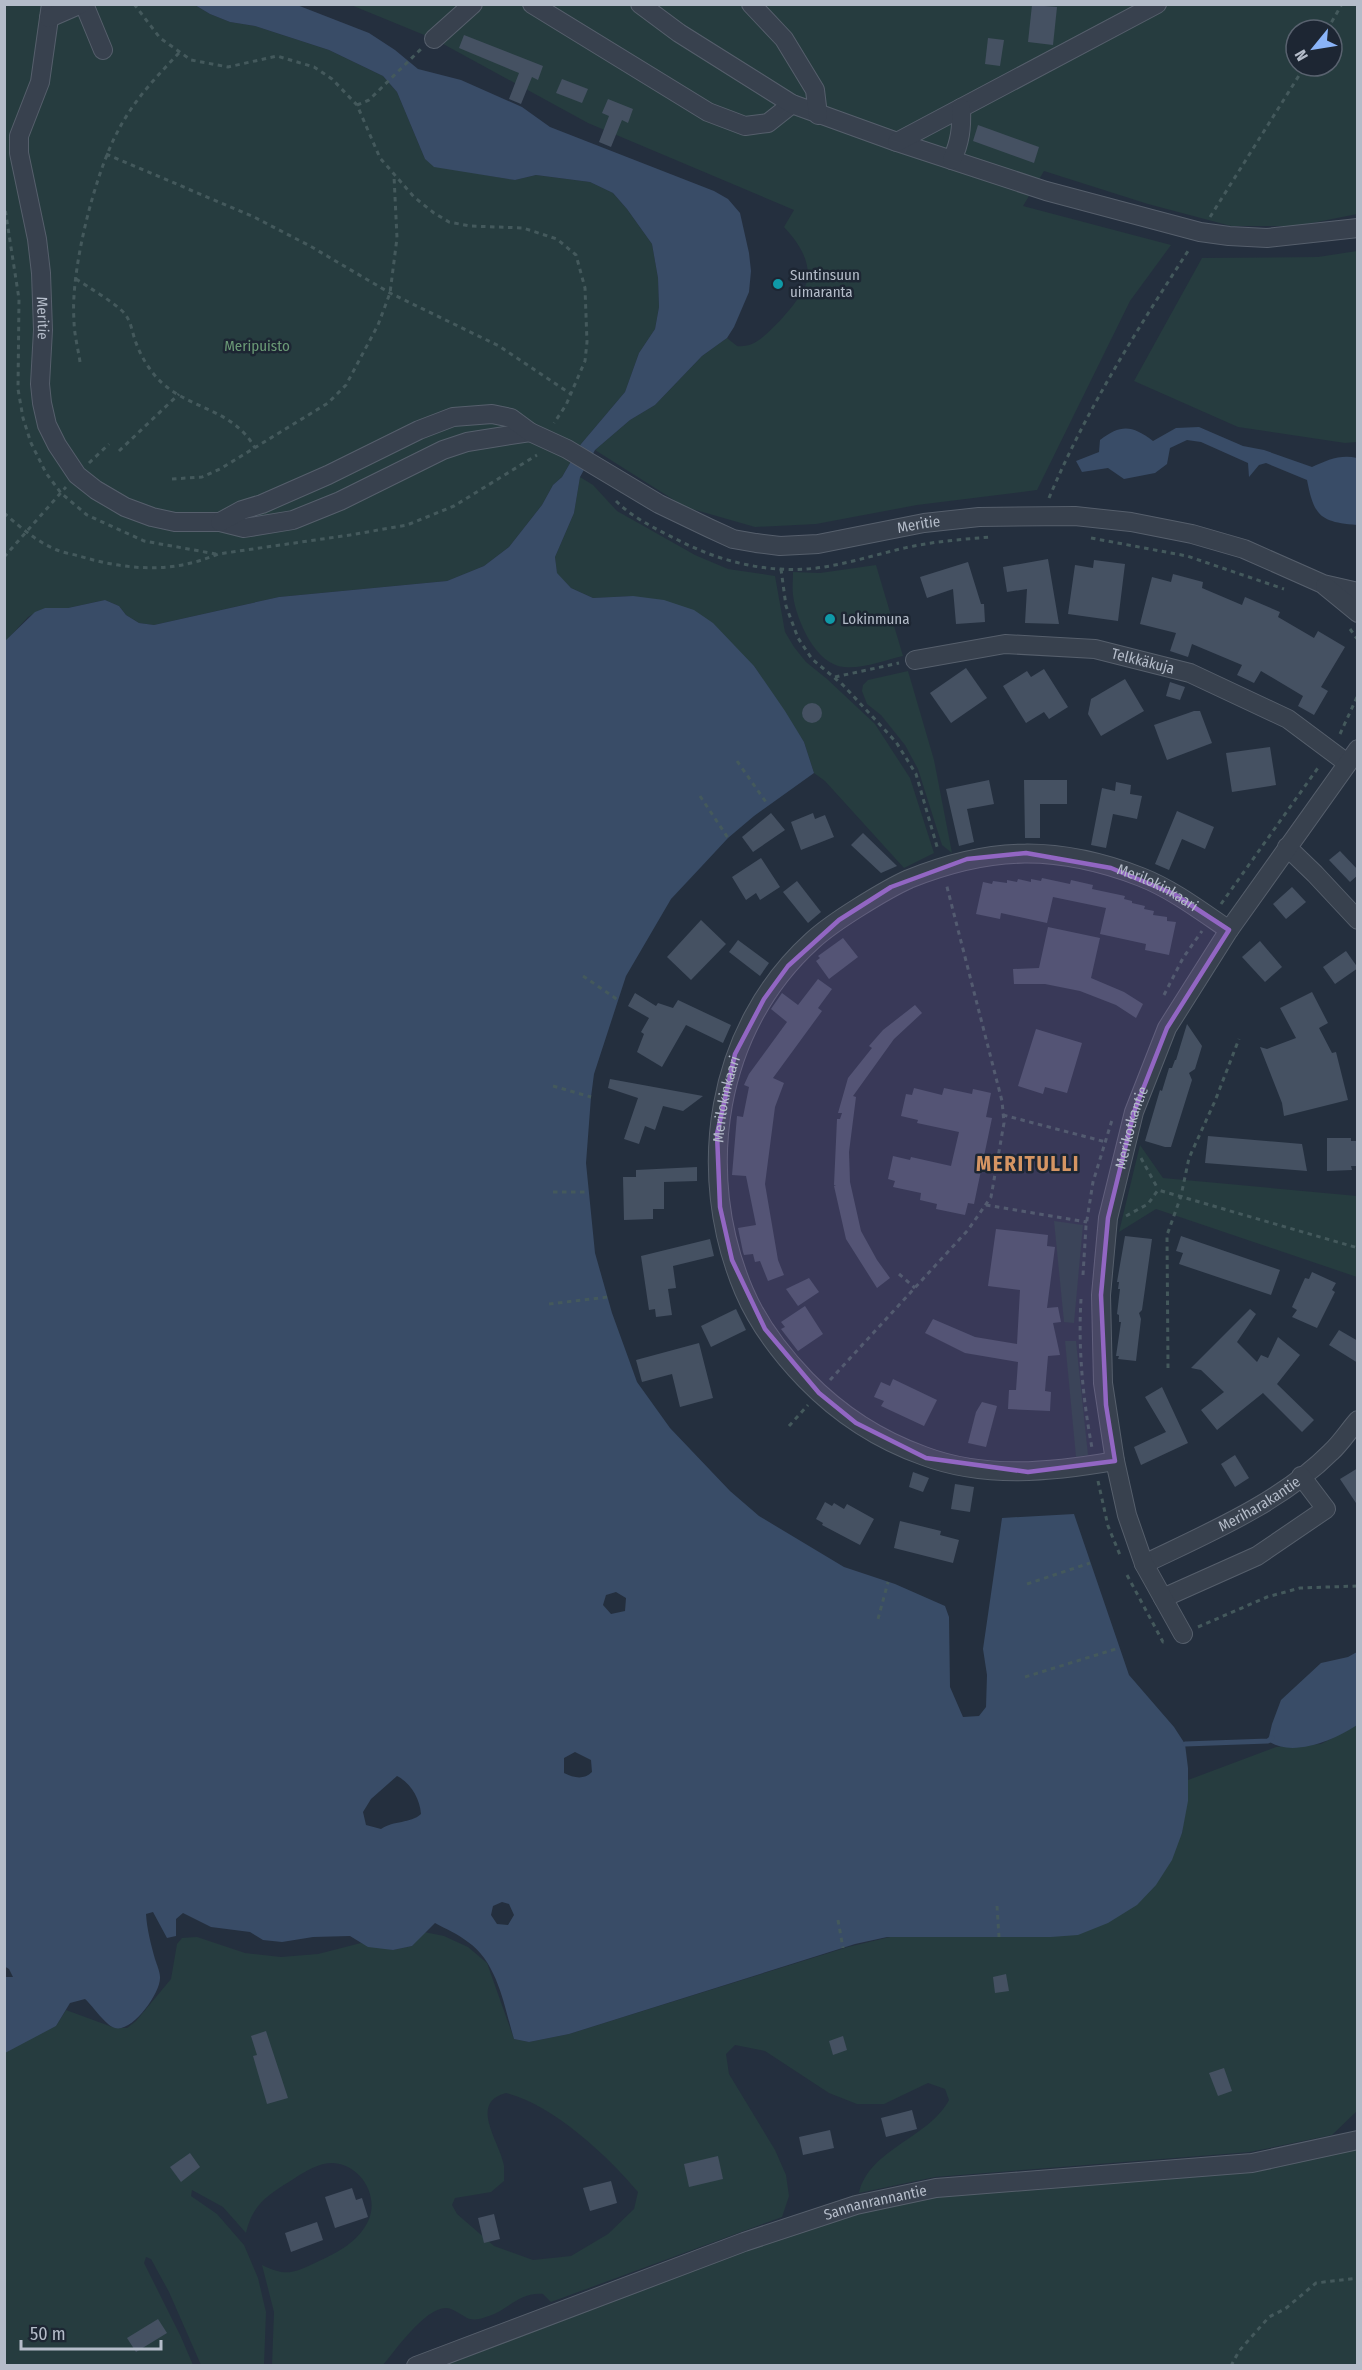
<svg xmlns="http://www.w3.org/2000/svg" width="1362" height="2370" font-family="'Fira Sans Condensed',sans-serif">
<style>
.green{fill:#263c3f;fill-rule:evenodd}
.water{fill:#394c67;fill-rule:evenodd}
.lines{fill:none;stroke-linecap:round;stroke-linejoin:round}
.stream{stroke:#394c67;stroke-width:5}
.building{fill:#455162}
.minor-casing{stroke:#565f6c;stroke-width:20}
.path{stroke:#44595c;stroke-width:3;stroke-dasharray:4.5 4.5;stroke-linecap:butt}
.minor{stroke:#38414e;stroke-width:18}
.marked{fill:#9266c3;fill-opacity:0.2;stroke:#9266c3;stroke-width:4.5;stroke-linejoin:round}
.culture-dot{fill:#0f9aa8;stroke:#1d2633;stroke-width:2}
.labels{text-anchor:middle;dominant-baseline:central;stroke-width:5;stroke-linejoin:round;paint-order:stroke}
.poi-label{font-size:15px;fill:#b4bcc9;stroke:#1d2633;text-anchor:start}
.street-label{font-size:15px;fill:#b4bcc9;stroke:#1d2633}
.park-label{font-size:15px;fill:#6b9a76;stroke:#1d2633}
.district-label{font-size:21px;font-weight:bold;letter-spacing:1.5px;fill:#d59563;stroke:#1d2633}
</style>
<rect width="100%" height="100%" fill="#242f3e"/>
<g class="green">
<path d="M5 5H195L210 14 230 22 255 26 329 50 383 76 397 92 425 159 434 166 515 180 536 175 590 182 613 193 627 209 652 244 658 278 659 307 655 329 639 353 625 392 581 444 562 477 553 485 542 505 509 547 484 566 447 581 279 597 154 625 139 623 126 615 119 606 105 600 68 608H45L28 617 5 642Z"/>
<path d="M351 5H1357V214L1297 226H1231L1148 204 1044 171 1023 206 1171 245 1130 301 1037 490 917 505 816 524 755 527 685 507 595 450 630 420 655 405 702 356 727 338 737 346C745 347 752 345 759 340 773 330 809 292 808 275 808 256 796 240 784 227L794 210 588 123 434 39ZM1296 30H1332V66H1296Z"/>
<path d="M1357 251V442L1345 443 1238 427 1134 381 1202 258 1318 257Z"/>
<path d="M580 477 593 485 617 511 695 555 728 569 775 576 785 632 794 647 806 662 827 679 875 724 910 778 934 853 904 868 825 781 814 773 804 742 754 666 633 596 593 598 571 588 557 574 555 557 574 513Z"/>
<path d="M876 565 903 656C885 660 863 669 844 667 816 665 796 620 793 595 792 588 793 580 793 572L820 573Z"/>
<path d="M908 671 934 760 952 853 942 845 918 769 905 745 881 715 867 704 862 691 863 685 868 680Z"/>
<path d="M1140 1145 1163 1178 1357 1196V1277L1156 1209 1119 1232Z"/>
<path d="M1054 1221 1083 1225 1074 1323 1064 1322Z"/>
<path d="M1065 1341H1076L1088 1455 1076 1457Z"/>
<path d="M1357 1725V2111L1332 2135 1250 2152 935 2177 859 2193C869 2149 929 2138 949 2100L945 2089 928 2083 884 2104H857L829 2093 765 2051 735 2045 726 2054 729 2074 775 2150 786 2175 789 2196 782 2217 551 2302 543 2294C520 2292 509 2309 489 2316 467 2324 469 2317 451 2309 430 2300 395 2351 383 2365H272L274 2312 262 2265C286 2277 294 2273 317 2262 337 2253 360 2241 369 2219 379 2194 359 2164 333 2163 318 2163 306 2171 295 2178 270 2194 253 2202 246 2233L223 2207 192 2190 191 2196 217 2214 244 2245 258 2278 266 2312 264 2365H201L169 2292 151 2259 146 2257 144 2263 181 2337 193 2365H5L4 2050 56 2026 66 2010 115 2028H127L136 2021 171 1979 177 1944 182 1938 197 1937 245 1953 281 1957 318 1954 361 1943 393 1950 412 1946 424 1932 444 1936 468 1947 487 1963 514 2039 529 2042 569 2034 848 1947 890 1937H1051L1182 1834 1188 1780 1276 1747 1321 1744ZM506 2093C552 2104 608 2156 638 2192L634 2209 608 2234 571 2256 533 2260 494 2246 457 2214 452 2205 455 2198 491 2192 504 2181C504 2176 504 2171 504 2166 500 2142 468 2103 506 2093Z"/>
<path d="M1357 2140V2365L416 2366 856 2205 1206 2167Z"/>
</g>
<g class="water">
<path d="M195 5H297L369 33 395 50 418 69 461 80 522 107 550 127 714 191 728 199 740 213 749 253 751 271 749 292 734 327 727 338 702 356 655 405 630 420 595 450 580 477 574 513 555 557 557 573 571 588 593 598 633 596 664 600 694 610 713 623 754 666 785 711 804 742 814 773 754 816 728 838 701 867 671 899 626 976 594 1074 591 1097 586 1163 595 1253 612 1313 637 1382 670 1428 730 1491 759 1516 844 1567 895 1584 945 1606 949 1617 950 1687 963 1717 979 1716 986 1707 987 1675 983 1649 1002 1518 1074 1514 1129 1675 1174 1727 1185 1744 1188 1768V1801L1182 1833 1172 1860 1156 1885 1137 1905 1108 1923 1078 1935 1051 1937H887L855 1944 569 2034 529 2042 514 2039C504 2006 498 1963 468 1942 458 1934 446 1929 435 1923L412 1946 393 1950 368 1947 350 1936 313 1937 282 1942 263 1940 250 1932 211 1927 183 1913 176 1919V1936L167 1938 153 1912 146 1914C147 1930 151 1944 155 1959 157 1965 160 1972 160 1977 161 1993 132 2033 115 2028 105 2025 94 2007 85 1999L70 2003 56 2026 5 2053V1977H13L9 1969 4 1966V642L35 612 45 608H68L105 600 119 606 126 615 139 623 154 625 279 597 447 581 484 566 509 547 542 505 553 485 562 477 581 444 625 392 639 353 655 329 659 307 658 278 652 244 627 209 613 193 590 182 536 175 515 180 434 167 425 159 397 92 383 76 329 50 255 26 230 22 210 14ZM616 1592 626 1598 625 1611 611 1614 603 1605 606 1595ZM575 1752 591 1760 592 1772C584 1780 574 1778 564 1773V1758ZM397 1776C411 1783 420 1799 421 1814 410 1824 394 1820 381 1829L366 1825 363 1812 371 1799ZM502 1902 509 1904 514 1915 508 1925 497 1924 491 1915 493 1906Z"/>
<path d="M1199 427 1243 446 1264 450 1312 467C1327 460 1341 454 1357 458V525C1320 522 1314 516 1307 480L1266 463 1259 465 1249 477 1248 463 1201 442 1187 440 1170 448 1167 464 1155 473 1124 479 1108 468 1082 472 1076 461 1099 452 1100 440C1121 424 1132 425 1153 441L1176 428Z"/>
<path d="M1357 1652V1725C1335 1740 1292 1758 1268 1741L1272 1724 1281 1700 1321 1663 1348 1657Z"/>
</g>
<g class="lines">
<path class="stream" d="M1185 1744 1268 1741 1272 1738"/>
</g>
<g class="building">
<path d="M1032 5 1057 7 1053 45 1028 42Z"/>
<path d="M464 35 543 66 538 80 532 77 521 104 509 99 519 73 459 48Z"/>
<path d="M988 38 1004 40 1000 66 985 64Z"/>
<path d="M562 79 588 89 582 103 556 93Z"/>
<path d="M608 99 633 109 628 123 622 120 611 147 599 142 609 116 602 113Z"/>
<path d="M978 125 1039 147 1034 163 973 141Z"/>
<path d="M1048 559 1059 624 1025 623 1027 589 1007 592 1003 567Z"/>
<path d="M1094 560 1125 564 1118 621 1068 614 1075 565 1093 568Z"/>
<path d="M968 562 981 604H984L985 622 956 624 953 589 927 598 920 577Z"/>
<path d="M1173 574 1203 582 1202 588 1242 605 1245 597 1280 612 1278 617 1314 638 1318 631 1345 647 1321 687 1328 691 1314 715 1298 706 1303 696 1261 671 1254 683 1237 675 1242 665 1192 644 1188 657 1170 651 1176 633 1140 624 1152 577 1171 582Z"/>
<path d="M966 668 987 698 951 723 930 693Z"/>
<path d="M1044 669 1068 707 1049 719 1044 712 1026 723 1003 686 1027 671 1031 677Z"/>
<path d="M1125 679 1144 711 1101 736 1088 714 1091 699Z"/>
<path d="M1170 682 1185 687 1180 700 1166 696Z"/>
<circle cx="812" cy="713" r="10"/>
<path d="M1194 711H1200L1212 743 1167 760 1154 725Z"/>
<path d="M1270 747 1276 785 1232 792 1226 753Z"/>
<path d="M989 780 994 804 967 809 974 842 959 846 946 789Z"/>
<path d="M1024 780H1067V804H1040V838H1025Z"/>
<path d="M1116 782 1131 785 1130 794 1142 796 1137 819 1113 814 1106 848 1091 845 1102 788 1115 791Z"/>
<path d="M1177 811 1214 827 1205 849 1182 839 1169 870 1155 864Z"/>
<path d="M771 813 785 830 753 852 742 837Z"/>
<path d="M813 813 815 819 825 815 834 837 801 850 791 822Z"/>
<path d="M863 833 897 866 881 873 851 845Z"/>
<path d="M1340 851 1358 870V875L1350 882 1329 860Z"/>
<path d="M761 858 780 887 760 900 756 893 746 900 732 877Z"/>
<path d="M1042 878 1070 884 1071 880 1093 885 1092 889 1125 896 1124 899 1132 901V903L1145 906 1144 909 1154 911 1153 915 1167 917V921L1176 922 1169 955 1145 950 1146 944 1100 934 1106 908 1053 897 1047 923 1001 913 1000 919 976 914 983 882 992 884 993 881 1007 883V880L1017 882 1018 879 1031 882V879L1041 881Z"/>
<path d="M797 881 821 912 808 923 783 892Z"/>
<path d="M1292 887 1306 902 1286 919 1273 904Z"/>
<path d="M701 920 726 944 691 980 667 957Z"/>
<path d="M1048 927 1100 938 1091 978 1124 992 1143 1004 1136 1018 1116 1005 1080 991 1045 984H1014L1013 969 1039 968Z"/>
<path d="M843 938 858 957 829 979 816 961 820 958 818 956Z"/>
<path d="M738 940 769 963 760 976 729 952Z"/>
<path d="M1260 941 1282 967 1265 982 1242 957Z"/>
<path d="M1346 951 1358 968 1335 984 1323 967Z"/>
<path d="M818 979 832 989 818 1008 822 1011 773 1078 784 1083 775 1107 765 1184 778 1260 784 1275 768 1281 760 1261 755 1262 753 1254 744 1255 743 1252 738 1228 756 1225 746 1176 732 1175 737 1116 743 1117 749 1087 744 1085 749 1074 787 1022 771 1009 782 993 798 1005Z"/>
<path d="M1312 992 1328 1023 1319 1028 1332 1053 1336 1052 1348 1100 1284 1116 1282 1103 1260 1047 1267 1049 1296 1038 1280 1008Z"/>
<path d="M635 993 656 1006 658 1003 673 1008 678 1000 731 1025 723 1043 686 1025 662 1067 637 1052 644 1034 641 1032 649 1018 628 1006Z"/>
<path d="M915 1005 922 1013 894 1039 853 1096 856 1097 849 1152 850 1182 861 1231 877 1260 890 1278 877 1288 846 1239 834 1186H836L834 1185 837 1119H840L842 1113H838L848 1078 872 1048 869 1046 883 1030Z"/>
<path d="M1187 1024 1202 1046 1195 1069 1189 1073 1192 1080 1171 1147H1165L1145 1141 1160 1090 1162 1091 1169 1068H1172L1175 1060H1176Z"/>
<path d="M1036 1029 1082 1043 1067 1093 1045 1087 1043 1094 1018 1086Z"/>
<path d="M610 1079 703 1096 683 1111 663 1106 655 1130 645 1126 639 1144 624 1139 638 1098 608 1088Z"/>
<path d="M914 1088 942 1095 944 1088 972 1094 973 1089 991 1093 986 1117 992 1118 974 1204 968 1203 965 1215 936 1209 937 1204 920 1200 921 1193 893 1187 895 1181 888 1179 893 1156 910 1160 911 1157 951 1166 959 1132 917 1123 918 1120 901 1116 906 1094 912 1095Z"/>
<path d="M1208 1136 1302 1144 1307 1171 1205 1163Z"/>
<path d="M1327 1138H1351V1141H1357L1358 1166H1351L1352 1170 1327 1171Z"/>
<path d="M697 1167V1181L664 1182V1209H653V1219L624 1220 623 1177H636V1170Z"/>
<path d="M996 1229 1048 1235 1047 1246 1055 1247 1047 1308 1058 1307 1061 1322 1053 1323 1060 1355 1048 1356 1045 1391 1051 1392 1050 1411 1008 1409 1009 1390H1016L1018 1362 965 1353 925 1333 933 1319 975 1337 1017 1344 1020 1290 988 1286Z"/>
<path d="M1125 1236 1152 1239 1142 1310 1139 1313 1141 1319 1136 1361 1118 1359 1119 1356H1116L1121 1322H1119V1315L1117 1314 1120 1289H1118L1119 1282H1117Z"/>
<path d="M1181 1236 1280 1270 1271 1295 1179 1264 1183 1253 1176 1251Z"/>
<path d="M710 1239 714 1256 673 1266 676 1288 668 1289 672 1315 656 1317 655 1309 649 1310 641 1256Z"/>
<path d="M1312 1272 1336 1283 1332 1290 1335 1292 1317 1328 1292 1317 1297 1310 1292 1307 1305 1278 1309 1279Z"/>
<path d="M809 1278 819 1292 798 1306 786 1289Z"/>
<path d="M805 1306 823 1334 798 1351 781 1329 785 1327 781 1322Z"/>
<path d="M736 1309 746 1330 711 1347 701 1326Z"/>
<path d="M1250 1309 1256 1314 1237 1342 1257 1362 1261 1355 1268 1358 1278 1337 1300 1355 1277 1384 1314 1420 1302 1432 1263 1393 1217 1430 1201 1410 1224 1392 1201 1370 1191 1368Z"/>
<path d="M1339 1330 1358 1341V1363L1329 1345Z"/>
<path d="M699 1343 713 1398 680 1407 672 1374 642 1382 636 1360Z"/>
<path d="M893 1379 937 1400 924 1426 881 1406 884 1401 874 1397 881 1382 890 1386Z"/>
<path d="M1162 1387 1188 1443 1141 1465 1134 1447 1166 1432 1145 1397Z"/>
<path d="M982 1402 997 1406 986 1447 968 1443 976 1412Z"/>
<path d="M1235 1455 1249 1478 1235 1487 1221 1464Z"/>
<path d="M1358 1468V1506L1340 1479Z"/>
<path d="M913 1472 929 1478 923 1492 909 1487Z"/>
<path d="M955 1484 974 1487 970 1512 951 1509Z"/>
<path d="M825 1502 832 1506 834 1503 844 1509 847 1504 874 1519 860 1545 822 1525 823 1523 816 1519Z"/>
<path d="M900 1521 941 1531 940 1535 959 1540 953 1563 894 1548Z"/>
<path d="M1006 1974 1009 1991 995 1993 993 1977Z"/>
<path d="M266 2031 288 2098 267 2104 253 2056 257 2055 251 2036Z"/>
<path d="M843 2036 847 2050 833 2055 829 2041Z"/>
<path d="M1224 2068 1232 2091 1218 2096 1209 2073Z"/>
<path d="M912 2110 917 2129 886 2137 881 2118Z"/>
<path d="M830 2130 834 2148 803 2155 799 2137Z"/>
<path d="M190 2153 200 2167 181 2182 170 2167Z"/>
<path d="M718 2156 723 2179 689 2187 684 2164Z"/>
<path d="M611 2181 617 2203 590 2211 583 2188Z"/>
<path d="M352 2188 356 2200 362 2198 368 2217 335 2228 325 2197Z"/>
<path d="M494 2214 500 2239 484 2243 478 2218Z"/>
<path d="M317 2222 323 2240 291 2252 285 2233Z"/>
<path d="M158 2319 167 2333 136 2352 127 2338Z"/>
</g>
<g class="lines">
<defs>
<g id="minor">
<path id="s1" d="M51 4 40 82 19 136V153L37 239 41 273 43 330 40 384 42 403 47 425 57 445 77 475 96 490 125 507 152 517 175 522H220L244 528 293 520 340 501 443 450 467 442 530 432"/>
<path d="M84 4 103 50"/>
<path d="M532 4 708 112 745 126 768 123 792 104"/>
<path d="M640 4 679 33 792 104 897 142 1046 191 1200 232 1229 236 1267 238 1358 228"/>
<path d="M751 4 784 39 815 90 818 115"/>
<path d="M49 18 81 4"/>
<path d="M434 39 473 4"/>
<path d="M897 142 1157 4"/>
<path d="M952 160C960 142 962 128 961 108"/>
<path id="s2" d="M220 522 242 510 262 504 328 475 419 430 453 417 492 414 511 418 530 432 567 449 659 504 709 528 733 539 756 543 780 546 818 544 924 523 979 517 1075 516 1131 522 1192 534 1244 549 1323 584 1358 592"/>
<path d="M1325 586 1358 613"/>
<path id="s3" d="M915 660 1005 644 1095 649 1190 673 1288 719 1347 763"/>
<path d="M1287 847 1315 874 1358 920"/>
<path id="s4" d="M1115 1461C1052 1472 985 1479 924 1456 879 1440 839 1414 806 1380 781 1354 758 1324 744 1291 694 1173 715 1029 812 941 826 928 843 917 859 907 875 897 891 887 909 879 991 846 1058 845 1141 877 1172 889 1201 911 1229 930"/>
<path id="s5" d="M1144 1564C1208 1533 1280 1503 1331 1452 1341 1443 1349 1430 1358 1420"/>
<path d="M1163 1598 1257 1556 1326 1509 1301 1476"/>
<path id="s6" d="M1183 1634 1144 1564 1127 1515 1115 1461 1103 1383 1101 1295 1108 1218 1134 1112 1167 1028 1229 930 1358 749"/>
<path id="s7" d="M416 2366 744 2242 856 2205 936 2188 1252 2163 1358 2140"/>
</g>
</defs>
<use href="#minor" class="minor-casing"/>
<g class="path">
<path d="M134 4 160 38 191 60 228 67 277 56 314 67 332 79 357 105 380 158 414 197 434 213 449 222 470 226 523 228 557 239 576 255 585 288 587 342 585 361 566 405 554 423"/>
<path d="M1327 30 1342 4"/>
<path d="M357 105 369 100 421 49"/>
<path d="M106 154 254 217 310 246 390 293 499 346 571 394"/>
<path d="M4 202 19 299 18 389 23 418 31 443 46 473 61 493 87 515 144 541 216 554"/>
<path d="M1210 217 1305 66"/>
<path d="M76 279C88 287 117 304 125 314 131 322 132 331 135 340 140 355 150 372 162 383 192 410 233 409 255 448"/>
<path d="M80 362C78 348 74 334 74 320 70 271 95 172 119 129 134 100 157 76 179 53"/>
<path d="M119 451 179 394"/>
<path d="M89 463 109 444"/>
<path d="M172 479 202 477 220 469 328 403 346 385 378 325 390 293 397 238 394 176"/>
<path d="M1049 498C1086 410 1138 328 1190 248"/>
<path d="M616 501C633 518 656 529 678 540 722 563 774 575 824 567 855 562 884 552 914 546 939 541 966 539 991 537"/>
<path d="M4 513C20 527 37 542 57 550 64 553 72 554 79 556 126 570 171 574 218 554L350 535 407 525 454 506 537 455"/>
<path d="M1091 538 1187 556 1284 589"/>
<path d="M4 557 66 487"/>
<path d="M781 569 786 606 798 638 812 659 843 685 896 742 916 774 938 850"/>
<path d="M1350 629 1358 640"/>
<path d="M835 677 899 663"/>
<path d="M1340 734 1358 695"/>
<path d="M737 761 768 805"/>
<path d="M700 796 728 838"/>
<path d="M1221 904 1320 765"/>
<path d="M583 976 618 1000"/>
<path d="M1164 995 1183 958 1202 931"/>
<path d="M553 1086 591 1097"/>
<path d="M1003 1115 1106 1142"/>
<path d="M1141 1158 1158 1189"/>
<path d="M553 1192H588"/>
<path d="M986 1205 1087 1222"/>
<path d="M1126 1216 1148 1204 1158 1190 1358 1248"/>
<path d="M899 1274 915 1288"/>
<path d="M1083 1275 1086 1226 1093 1182 1112 1120"/>
<path d="M1081 1299C1078 1349 1083 1399 1092 1448"/>
<path d="M549 1304 608 1297"/>
<path d="M1168 1368 1167 1235 1181 1196 1189 1158 1215 1101 1239 1039"/>
<path d="M830 1380 968 1230 991 1197 1004 1123 1002 1101 946 883"/>
<path d="M789 1426 808 1405"/>
<path d="M1098 1481 1108 1526 1120 1555"/>
<path d="M1127 1575 1163 1642 1167 1641"/>
<path d="M1027 1584 1090 1563"/>
<path d="M878 1619 888 1582"/>
<path d="M1198 1627 1267 1597 1300 1588 1358 1586"/>
<path d="M1025 1677 1119 1648"/>
<path d="M997 1906 999 1937"/>
<path d="M838 1920 843 1948"/>
<path d="M1231 2366 1239 2351 1269 2317 1285 2309 1316 2283 1358 2278"/>
</g>
<use href="#minor" class="minor"/>
</g>
<path class="marked" d="M1026 853 1111 868 1174 894 1229 930 1167 1028 1134 1112 1108 1218 1101 1295 1106 1405 1115 1461 1028 1472 926 1458 856 1423 819 1393 765 1329 732 1260 720 1207 717 1134 735 1054 764 999 788 966 839 920 891 887 967 859Z"/>
<g class="culture-dot">
<circle cx="778" cy="284" r="6"/>
<circle cx="830" cy="619" r="6"/>
</g>
<g class="labels">
<g class="poi-label">
<text x="790" y="275">Suntinsuun<tspan x="790" dy="17">uimaranta</tspan></text>
<text x="842" y="619">Lokinmuna</text>
</g>
<g class="street-label">
<text stroke="none"><textPath href="#s1" startOffset="321">Meritie</textPath></text>
<text stroke="none"><textPath href="#s2" startOffset="756">Meritie</textPath></text>
<text stroke="none"><textPath href="#s3" startOffset="231">Telkkäkuja</textPath></text>
<text stroke="none"><textPath href="#s4" startOffset="1197">Merilokinkaari</textPath></text>
<text stroke="none"><textPath href="#s4" startOffset="640">Merilokinkaari</textPath></text>
<text stroke="none"><textPath href="#s6" startOffset="525">Merikotkantie</textPath></text>
<text stroke="none"><textPath href="#s5" startOffset="130">Meriharakantie</textPath></text>
<text stroke="none"><textPath href="#s7" startOffset="488">Sannanrannantie</textPath></text>
</g>
<g class="park-label">
<text x="257" y="346">Meripuisto</text>
</g>
<g class="district-label">
<text x="1028" y="1164">MERITULLI</text>
</g>
</g>
<rect width="1362" height="2370" fill="none" stroke="#b4bcc9" stroke-width="12"/>
<g transform="translate(1314 48) rotate(240)"><circle r="28" fill="#1d2633" stroke="#59626f" stroke-width="1.5"/>
<path d="M0-4.5L10 22L0 15L-10 22Z" fill="#8ab4f8"/>
<text y="-9" font-size="16" font-weight="bold" text-anchor="middle" fill="#b4bcc9">N</text>
</g>
<path d="M21 2340v9h140v-9" fill="none" stroke="#b4bcc9" stroke-width="3"/>
<text x="30" y="2340" font-size="18" fill="#b4bcc9" stroke="#1d2633" stroke-width="4.5" paint-order="stroke">50 m</text>
</svg>
